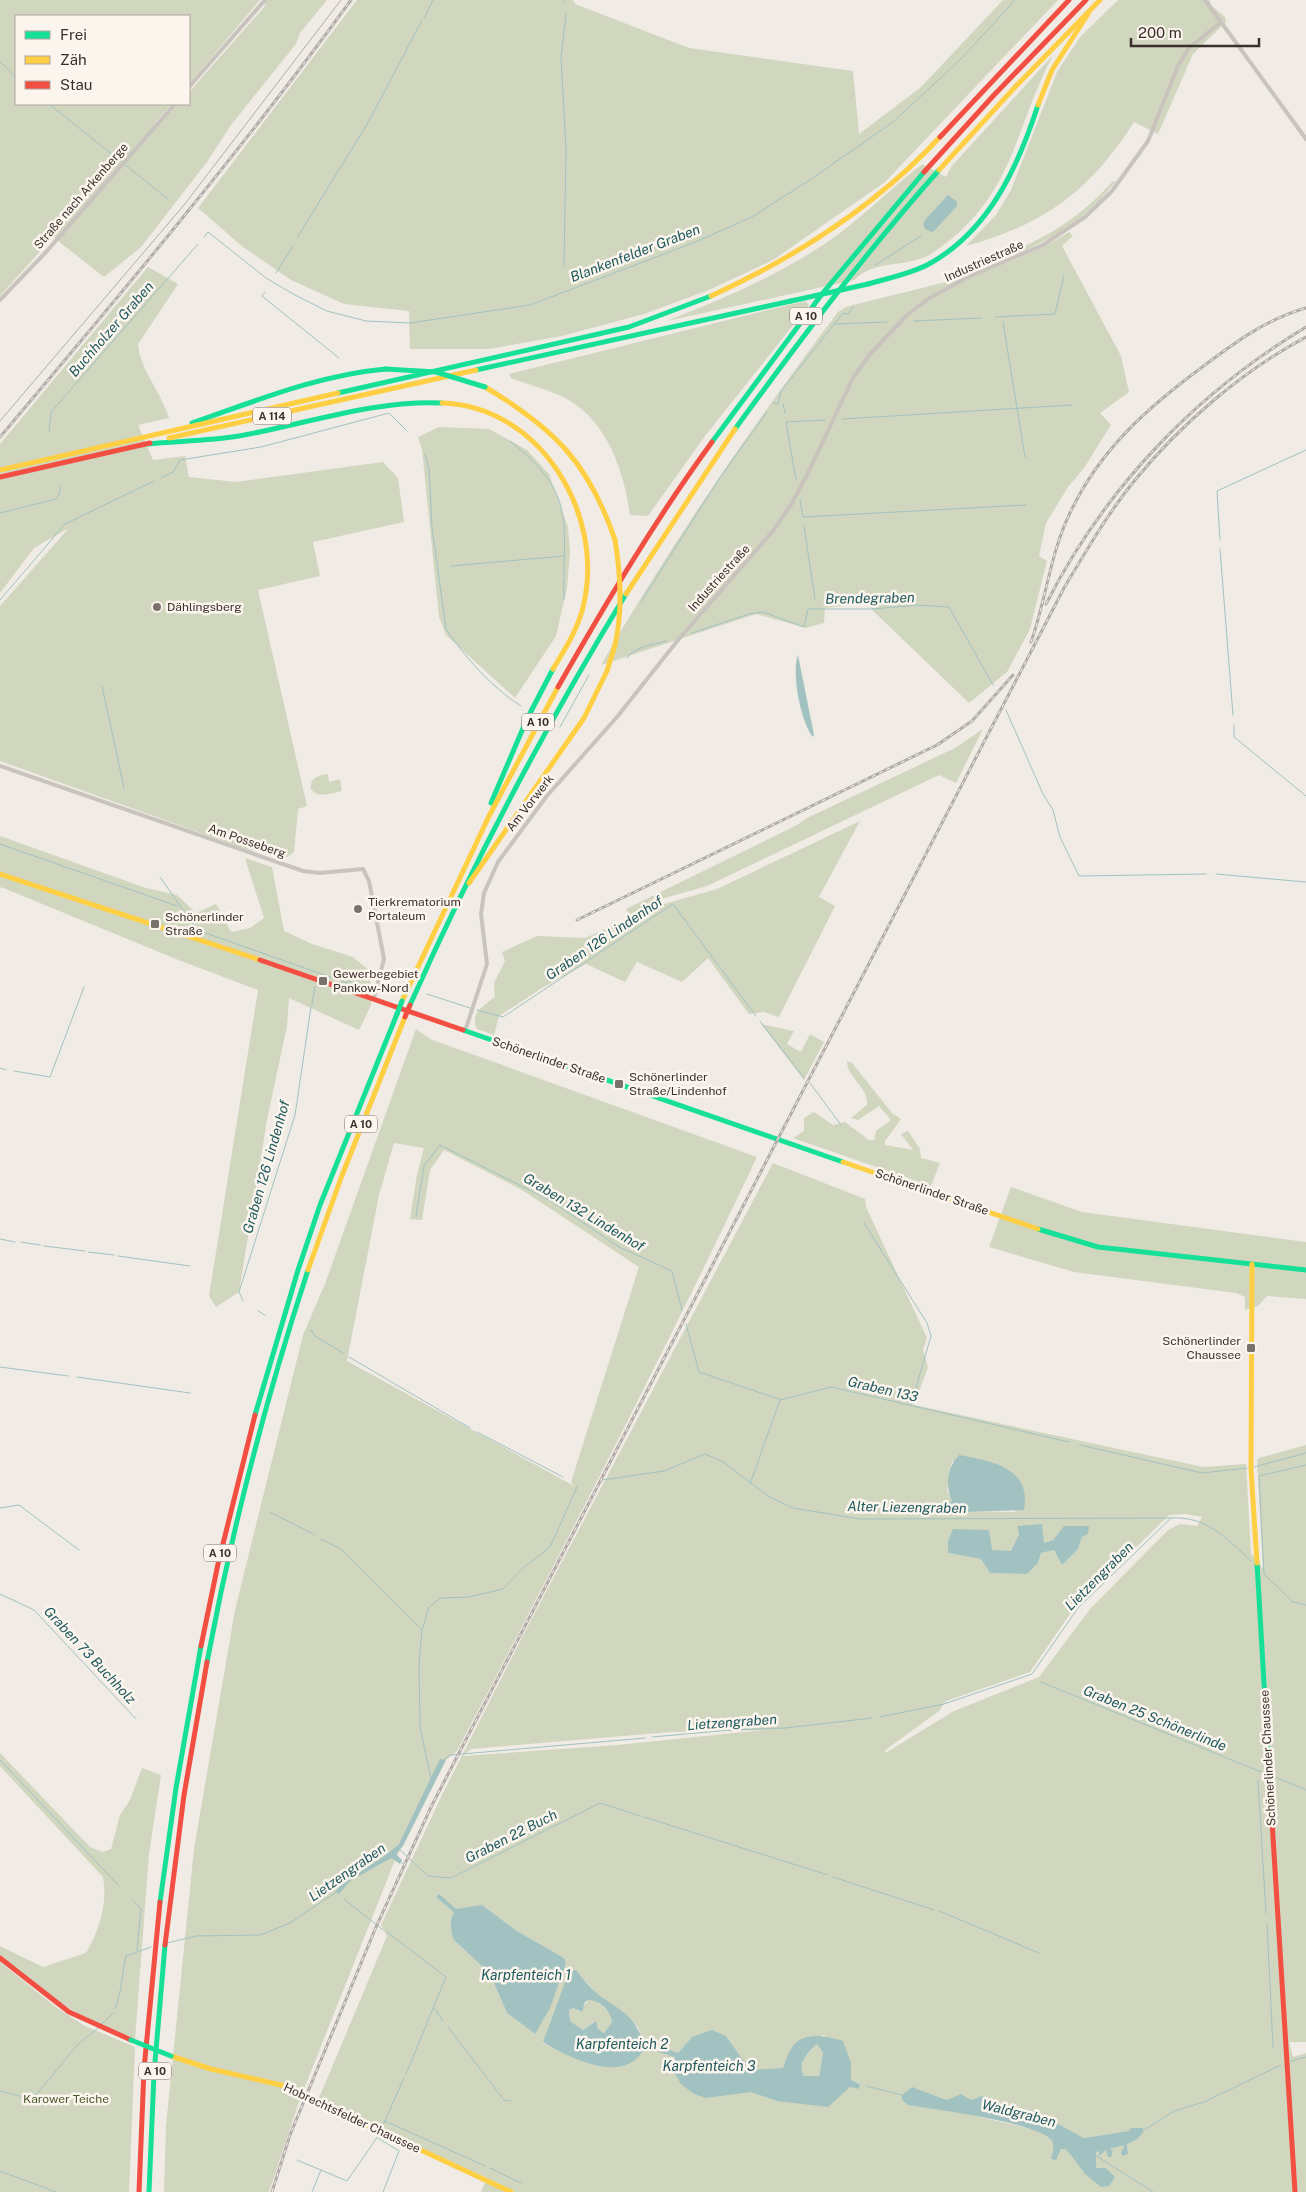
<svg xmlns="http://www.w3.org/2000/svg" width="1306" height="2192" font-family="'Public Sans',sans-serif">
<style>
.green{fill:#d1d6bf;fill-rule:evenodd}
.water{fill:#a1c2c1;fill-rule:evenodd}
.lines{fill:none;stroke-linecap:round;stroke-linejoin:round}
.stream{stroke:#a1c2c1;stroke-width:1}
.street{stroke:#c9c3be;stroke-width:4}
.fast{stroke:#16e098;stroke-width:5}
.slow{stroke:#ffcf43;stroke-width:5}
.jam{stroke:#f24e42;stroke-width:5}
.tram{stroke:#b1aca8;stroke-width:1}
.rail-casing{stroke:#b1aca8;stroke-width:3}
.rail{stroke:#fbf5ee;stroke-width:1;stroke-dasharray:4;stroke-linecap:butt}
.fast-bridge{stroke:#16e098;stroke-width:5}
.slow-bridge{stroke:#ffcf43;stroke-width:5}
.jam-bridge{stroke:#f24e42;stroke-width:5}
.poi-dot{fill:#7a716c;stroke:#fbf5ee;stroke-width:2}
.labels{text-anchor:middle;dominant-baseline:central;stroke-width:5;stroke-linejoin:round;paint-order:stroke}
.shield{fill:#fbf5ee;stroke:#756b66;stroke-width:1}
.shield-label{font-size:11px;font-weight:bold;fill:#3b302b}
.street-label{font-size:12px;fill:#3b302b;stroke:#fbf5ee}
.poi-label{font-size:12px;fill:#3b302b;stroke:#fbf5ee;text-anchor:start}
.park-label{font-size:12px;fill:#4a5a2e;stroke:#fbf5ee}
.water-label{font-size:14px;font-style:italic;fill:#1f5a5e;stroke:#fbf5ee}
</style>
<rect width="100%" height="100%" fill="#f0ebe5"/>
<g class="green">
<path d="M0 0H260L189 84V16H16V104H172L155 123 158 125 178 104H189V92L265 6 264 0H327L300 33 296 44 231 125 207 162 141 247 104 277 53 237 0 296Z"/>
<path d="M357 0H573L575 4 689 48 853 71 859 134 920 88 1003 0H1058L885 182 773 260 709 290 644 314 562 336 489 349H410L409 311 344 304 291 280 243 247 198 208Z"/>
<path d="M1118 0H1209L1212 6 1225 17 1226 22 1193 54 1158 134 1134 122C1091 190 1044 225 966 246L996 215 1011 190 1057 72 1080 37Z"/>
<path d="M1053 55C1012 133 1015 196 934 252 911 269 875 258 854 280L667 321C727 297 787 272 840 233 869 211 894 186 922 164L946 177 951 167Z"/>
<path d="M1113 181H1116C1077 231 1028 253 969 270L968 266C979 261 990 259 1001 255 1044 241 1083 215 1113 181Z"/>
<path d="M1069 232 1073 236 1062 246 1121 356 1129 392 1100 413 1111 425 1084 468 1068 487 1046 523 1039 556 1047 561 1030 629 1007 672 969 703 866 604 825 608 824 623 806 628 756 614 601 665C672 542 752 426 838 312L846 307C922 287 1002 274 1069 232Z"/>
<path d="M148 267 178 284 138 344C139 367 162 394 169 418L138 425 153 460 185 456 189 477 236 482 383 462 398 478 404 522 313 542 320 576 258 590 307 806 298 809 294 852 286 858 243 848 0 761V606L69 528 34 548 0 593V444Z"/>
<path d="M805 301 809 305 705 436 648 516 630 515C624 469 605 415 559 395 543 388 527 384 511 378L509 374Z"/>
<path d="M439 427 489 429 527 450 549 474 568 527 570 552 567 588 556 636 515 698 446 635 439 617 422 449 418 437Z"/>
<path d="M983 729 956 783 939 775 707 886 658 900 633 919 637 923 664 904 717 889 860 821 819 897 835 906 779 1017 764 1012 749 1014 708 958 682 982 637 962 625 982 586 964 542 988 499 1016 494 1035 477 1029C469 1014 484 1005 495 997L494 983 505 961 502 952 537 936 585 938 631 918 626 909 799 824 805 819 955 748Z"/>
<path d="M328 774 329 782 340 779 342 791C331 793 318 799 311 789 310 777 318 776 328 774Z"/>
<path d="M0 836 146 888 177 895 196 913 216 904 231 932 250 928 264 918 245 858 272 867 284 931 312 944 353 957 370 971 371 1005 359 1030 289 998 287 1026 267 1120 239 1292 216 1307 209 1296 258 990 176 959 1 887 0 889Z"/>
<path d="M761 1024 794 1031 787 1044 801 1052 810 1034 824 1042 804 1080Z"/>
<path d="M416 1029 430 1039 757 1157C662 1358 560 1554 457 1751L446 1760 395 1860 300 2099 269 2192H164L166 2126 194 1849 235 1610 303 1335 325 1284ZM394 1143 424 1148 417 1174 410 1219 422 1220 430 1170 444 1150 522 1190 639 1267 571 1482 574 1486 347 1361 379 1195Z"/>
<path d="M847 1061 852 1063 892 1113 901 1119 885 1141V1145L913 1150 901 1134 908 1131 920 1149 921 1158 940 1163 931 1186 793 1138 804 1131V1118L814 1112 833 1125 845 1122 869 1140H874L876 1131 891 1120 879 1106 858 1120 851 1118 867 1105C869 1087 847 1078 847 1061Z"/>
<path d="M773 1163 865 1199 866 1207 927 1338 923 1350 928 1367 914 1405 1203 1467 1246 1464 1251 1553 1263 1569 1257 1460 1259 1458 1306 1445V2042H1289L1293 2057 1306 2053V2192H481L487 2178 378 2128 319 2098 387 1936 381 1925 442 1795 529 1624ZM952 1461 1016 1512 945 1511 953 1501 947 1491ZM1185 1514 1202 1517 1197 1526 1180 1524 1168 1530 1091 1608 1039 1677 954 1711 887 1752 884 1751 939 1711 946 1701 1030 1672 1074 1608 1169 1515ZM1065 1526 1082 1537 1078 1549 1062 1564 1054 1550 1041 1553 1038 1563 1027 1574 991 1573 981 1559 948 1553 1011 1551 1019 1534 1017 1527 1044 1543 1053 1540ZM765 1730 617 1745 463 1756 471 1749 671 1732ZM482 1905 517 1931 564 1958 535 2034 507 2013 490 1974 453 1939 452 1933ZM576 1970 594 1991 638 2027 643 2041 625 2065C592 2069 573 2056 543 2043L555 2010ZM824 2035 851 2063V2081L860 2083 859 2089 850 2087 777 2101 751 2091 706 2098 674 2072 675 2057 660 2046 678 2053 692 2037 726 2036 750 2071 784 2068 791 2048ZM912 2087 947 2100H971L1034 2111 1084 2138 1128 2131 1131 2128 1136 2140 1127 2144 1128 2150 1123 2144 1109 2150 1107 2155 1106 2150 1099 2155V2151H1096V2168L1085 2174 1066 2149H1061L1051 2159 1054 2145 1051 2139 1041 2131 979 2117Z"/>
<path d="M1011 1187 1082 1212 1306 1242V1299L1267 1296 1258 1306 1245 1310V1297L1236 1293 1074 1272 989 1247Z"/>
<path d="M0 1753 90 1847 103 1852 111 1849 120 1815 130 1800 142 1768 161 1775 149 1854 135 2039 85 2018 58 2001 0 1956V1946L43 1967 86 1953C99 1931 108 1903 103 1877L0 1766Z"/>
<path d="M0 1962 57 2008 85 2026 135 2047 129 2192H0Z"/>
<path d="M588 2000C602 2001 609 2009 612 2022L604 2033 598 2029 595 2021 583 2030 570 2021 569 2010 573 2008 580 2012Z"/>
<path d="M817 2044 823 2053 819 2076H804C797 2063 808 2053 817 2044Z"/>
</g>
<g class="water">
<path d="M948 195 957 202V206L933 232 926 230 923 225 925 220Z"/>
<path d="M798 655 814 735 813 737C801 724 791 672 798 655Z"/>
<path d="M959 1455C990 1461 1032 1467 1024 1510L963 1512 945 1511V1505L952 1501C945 1487 947 1467 959 1455Z"/>
<path d="M1042 1524 1044 1543 1053 1540 1064 1526H1089L1088 1534 1082 1537 1078 1549 1062 1565 1054 1550 1041 1553 1038 1563 1027 1574 990 1573 981 1559 948 1553V1541L953 1529 989 1530 992 1550 1011 1551 1019 1534 1017 1526Z"/>
<path d="M440 1759 446 1760 403 1846 396 1854 402 1860 400 1864 391 1858 350 1881 339 1894 335 1891C354 1872 379 1863 399 1844Z"/>
<path d="M439 1894 456 1909 482 1905 517 1931 564 1958 566 1963 550 2008 535 2034 507 2013 490 1974 453 1939C451 1928 449 1923 454 1912L436 1897Z"/>
<path d="M576 1970C582 1977 588 1985 594 1991 616 2009 633 2012 643 2041L656 2045 654 2052 643 2051C622 2085 568 2057 543 2042L569 1972ZM588 2000C602 2001 609 2009 612 2022L604 2033 598 2029 596 2021 583 2030 570 2021 569 2010 573 2008 582 2012 585 2002Z"/>
<path d="M712 2030 726 2036 750 2070 783 2068C786 2062 787 2054 791 2049 802 2030 827 2036 843 2041L851 2063V2080L860 2084 859 2089 850 2087 828 2107 777 2101 751 2092 706 2098 694 2094 681 2084 674 2072 675 2057 658 2052 660 2046 678 2053 692 2037ZM817 2044 823 2053 819 2076H804C797 2064 807 2053 817 2044Z"/>
<path d="M912 2087 947 2100 961 2094 971 2100 982 2096 987 2098 988 2105 1034 2111 1084 2138 1128 2131 1131 2128H1143V2133L1136 2140 1127 2144 1128 2154 1122 2156 1121 2152 1124 2147 1123 2145 1110 2149 1113 2151 1111 2157H1108L1106 2150 1099 2156V2151L1096 2152V2168H1106L1115 2177 1109 2186 1101 2187 1085 2174 1066 2149H1061L1056 2160 1051 2159C1052 2153 1055 2146 1052 2141 1042 2123 932 2109 908 2105L902 2100V2095Z"/>
</g>
<g class="lines">
<g class="stream">
<path d="M564 0V2"/>
<path d="M424 18 433 0"/>
<path d="M0 62 16 77"/>
<path d="M49 104 168 199"/>
<path d="M204 237 208 232 266 278 295 295 327 311 366 321 410 323 530 305 693 243 750 218 810 180 893 122 962 58 1015 0"/>
<path d="M297 238 369 121 422 20"/>
<path d="M564 265 566 149 561 57 566 14"/>
<path d="M875 265 921 236"/>
<path d="M276 273 293 246"/>
<path d="M265 292 262 296 339 358"/>
<path d="M995 317 1055 314 1064 275"/>
<path d="M914 321 981 318"/>
<path d="M1003 322 1025 457"/>
<path d="M835 324 887 322"/>
<path d="M773 403 778 404 781 391 843 313 848 314 853 307"/>
<path d="M783 404 785 413"/>
<path d="M842 419 1072 405"/>
<path d="M49 431 51 412 198 244"/>
<path d="M510 441C579 495 562 523 564 600"/>
<path d="M425 454 429 469 432 527 446 629C465 657 492 688 521 706"/>
<path d="M161 478 173 472 180 460 261 447 389 413 407 431"/>
<path d="M796 480 786 422 825 420"/>
<path d="M800 500 803 517 1026 505"/>
<path d="M0 513 56 499 60 493V487"/>
<path d="M804 526 815 599"/>
<path d="M1220 540 1217 491 1306 450"/>
<path d="M1220 549 1233 715"/>
<path d="M451 566 564 556"/>
<path d="M0 600 65 524 154 481"/>
<path d="M641 602 719 479 767 412"/>
<path d="M692 633 749 614 763 612 804 627 808 609H872L918 605 949 607 993 685"/>
<path d="M627 658C633 647 653 645 666 641"/>
<path d="M102 686 124 788"/>
<path d="M1006 710 1043 794 1053 810 1060 837 1079 876 1206 874"/>
<path d="M1234 725V737L1306 796"/>
<path d="M560 727 589 675"/>
<path d="M0 844 177 906"/>
<path d="M1216 874 1306 882"/>
<path d="M160 877 197 930 347 983 364 976"/>
<path d="M427 994 470 1008"/>
<path d="M312 1004 315 986"/>
<path d="M477 1010 503 1017 673 904 756 1016"/>
<path d="M760 1021 804 1078"/>
<path d="M0 1068 6 1070"/>
<path d="M14 1071 50 1077 84 987"/>
<path d="M810 1083 841 1125"/>
<path d="M416 1216 424 1166 440 1145 551 1201 619 1247 672 1271 682 1310"/>
<path d="M864 1223 927 1323 931 1336 911 1405"/>
<path d="M0 1239 15 1242"/>
<path d="M21 1242 40 1245"/>
<path d="M44 1246 85 1251"/>
<path d="M88 1252 114 1255"/>
<path d="M118 1256 190 1266"/>
<path d="M243 1301 239 1292 295 1115 311 1007"/>
<path d="M258 1311 265 1315"/>
<path d="M686 1324 699 1372 779 1399"/>
<path d="M311 1330 315 1336 343 1353"/>
<path d="M349 1357 470 1428"/>
<path d="M0 1367 68 1376"/>
<path d="M77 1377 190 1393"/>
<path d="M477 1432 563 1477"/>
<path d="M1080 1445 1202 1473 1247 1468"/>
<path d="M1306 1465 1259 1476 1264 1574 1293 1602 1306 1605"/>
<path d="M1254 1467 1306 1453"/>
<path d="M602 1480 664 1471 705 1454 723 1462 768 1496 793 1508 860 1519 1171 1518"/>
<path d="M750 1484 780 1400 831 1387 1069 1442"/>
<path d="M0 1508 19 1505 79 1550"/>
<path d="M270 1512 315 1535"/>
<path d="M321 1539 341 1549 422 1630"/>
<path d="M0 1594 34 1610 136 1719"/>
<path d="M1041 1682 1261 1772"/>
<path d="M880 1717 944 1704 1032 1674 1078 1608 1171 1518C1207 1516 1226 1538 1251 1561"/>
<path d="M652 1737 731 1730 785 1728 872 1718"/>
<path d="M0 1760 119 1886"/>
<path d="M444 1760 450 1755 462 1754 645 1738"/>
<path d="M1275 1777 1306 1790"/>
<path d="M431 1779 420 1727 419 1664 422 1630 429 1607 441 1598 469 1597 503 1589 523 1568 550 1547 577 1487"/>
<path d="M1258 1781 1266 1913"/>
<path d="M644 1817 828 1875"/>
<path d="M399 1849 428 1876 451 1878 600 1803 640 1816"/>
<path d="M400 1861 406 1866"/>
<path d="M833 1877 934 1910"/>
<path d="M344 1899 383 1930"/>
<path d="M133 1900 141 1909 137 1950"/>
<path d="M939 1911 1039 1953"/>
<path d="M1267 1923 1273 2048"/>
<path d="M387 1932 446 1977 406 2074"/>
<path d="M167 1943 196 1936 260 1935 290 1923 338 1891"/>
<path d="M115 2008C122 1992 122 1974 126 1956L151 1947"/>
<path d="M434 2008 443 2021"/>
<path d="M101 2025 113 2013"/>
<path d="M448 2027 504 2100 511 2101"/>
<path d="M1291 2061 1306 2057"/>
<path d="M866 2086 902 2095"/>
<path d="M0 2091 24 2097 37 2094 77 2045 98 2028"/>
<path d="M385 2121 485 2166"/>
<path d="M383 2125 404 2078"/>
<path d="M1143 2131 1174 2111 1204 2102 1281 2065"/>
<path d="M378 2138 399 2151 383 2192"/>
<path d="M1095 2155 1153 2192"/>
<path d="M297 2160 347 2181 378 2136"/>
<path d="M490 2168 521 2183"/>
<path d="M0 2171 56 2192"/>
<path d="M312 2192 321 2170"/>
</g>
<g class="street">
<path d="M1205 0 1306 139"/>
<path d="M189 87 265 0"/>
<path d="M0 300 46 252 175 104"/>
<path d="M0 766 303 871 320 873 363 869 369 881 384 959 374 998"/>
<path d="M465 1031 487 964 481 914 484 893 498 862 546 797 617 717 678 640 773 531 792 503 808 473 853 378 870 354 907 315 928 299 968 277 1043 245 1085 217 1112 191 1148 141 1178 66 1189 48 1220 23"/>
</g>
<g class="fast">
<path d="M868 284C889 278 910 274 929 264 989 231 1018 167 1038 105"/>
<path d="M476 370 791 301"/>
<path d="M338 393 629 327 711 296"/>
<path d="M192 423C256 401 318 375 386 369"/>
<path d="M735 429C800 340 866 252 939 170"/>
<path d="M712 442 822 294 924 172"/>
<path d="M147 444C177 441 208 441 239 436 307 424 372 400 442 403"/>
<path d="M491 803 527 719 553 669"/>
<path d="M410 1005C473 863 545 727 626 594"/>
<path d="M463 1030 843 1162"/>
<path d="M1038 1229 1098 1247 1306 1270"/>
<path d="M255 1415 298 1270 320 1205 397 1014"/>
<path d="M1257 1563 1272 1821"/>
<path d="M207 1662C232 1529 266 1398 308 1270"/>
<path d="M160 1902 176 1788 201 1646"/>
<path d="M149 2192 154 2074 165 1945"/>
</g>
<g class="slow">
<path d="M1038 105 1052 70 1088 14"/>
<path d="M939 170 1017 85 1100 0"/>
<path d="M711 296C796 257 876 206 940 137"/>
<path d="M485 387C554 428 589 463 615 540"/>
<path d="M442 403C540 406 604 513 584 603 579 627 566 648 553 669"/>
<path d="M169 438 476 370"/>
<path d="M0 470 338 393"/>
<path d="M626 594 735 429"/>
<path d="M0 874 260 960"/>
<path d="M469 883 584 718 607 671 615 645"/>
<path d="M402 1001 489 816 558 687"/>
<path d="M843 1162 1038 1229"/>
<path d="M1252 1264 1251 1469 1257 1563"/>
<path d="M308 1270 341 1178 405 1017"/>
<path d="M171 2056 211 2069 281 2085 511 2192"/>
</g>
<g class="jam">
<path d="M940 137 1069 0"/>
<path d="M924 172 994 95 1086 0"/>
<path d="M0 477 150 443"/>
<path d="M558 687C606 603 655 520 712 442"/>
<path d="M260 960 463 1030"/>
<path d="M201 1646 218 1564 255 1415"/>
<path d="M1272 1821 1295 2192"/>
<path d="M165 1945 184 1795 207 1662"/>
<path d="M0 1958 69 2012 131 2040"/>
<path d="M139 2192 144 2069 160 1902"/>
</g>
<path class="tram" d="M0 421 184 205 341 0"/>
<defs>
<g id="rail">
<path d="M0 437C121 294 241 151 351 0"/>
<path d="M1046 604C1105 488 1195 394 1306 327"/>
<path d="M1031 642C1046 600 1050 555 1069 515 1099 450 1148 407 1205 365 1237 341 1267 319 1306 308"/>
<path d="M577 920 937 745 972 721 1013 675"/>
<path d="M272 2192 290 2135 376 1927 431 1807 1064 588C1086 551 1108 513 1135 480 1181 424 1242 371 1306 337"/>
</g>
</defs>
<use href="#rail" class="rail-casing"/>
<use href="#rail" class="rail"/>
<g class="fast-bridge">
<path d="M791 301 868 284"/>
<path d="M386 369 436 372 485 387"/>
<path d="M397 1014 402 1001"/>
<path d="M131 2040 171 2056"/>
</g>
<path class="slow-bridge" d="M615 540C621 576 623 610 615 645"/>
<path class="jam-bridge" d="M405 1017 410 1005"/>
</g>
<g class="poi-dot">
<circle cx="157" cy="607" r="5"/>
<circle cx="358" cy="909" r="5"/>
<rect x="150" y="919" width="10" height="10" rx="2.5"/>
<rect x="318" y="976" width="10" height="10" rx="2.5"/>
<rect x="614" y="1079" width="10" height="10" rx="2.5"/>
<rect x="1246" y="1343" width="10" height="10" rx="2.5"/>
</g>
<g class="labels">
<g class="shield">
<rect x="790" y="307.5" width="32" height="17" rx="4"/>
<rect x="253" y="407.5" width="38" height="17" rx="4"/>
<rect x="522" y="713.5" width="32" height="17" rx="4"/>
<rect x="345" y="1115.5" width="32" height="17" rx="4"/>
<rect x="204" y="1544.5" width="32" height="17" rx="4"/>
<rect x="139" y="2062.5" width="32" height="17" rx="4"/>
</g>
<g class="shield-label">
<text x="806" y="316">A 10</text>
<text x="272" y="416">A 114</text>
<text x="538" y="722">A 10</text>
<text x="361" y="1124">A 10</text>
<text x="220" y="1553">A 10</text>
<text x="155" y="2071">A 10</text>
</g>
<g class="street-label">
<text transform="translate(81 196) rotate(-49)">Straße nach Arkenberge</text>
<text transform="translate(984 261) rotate(-24)">Industriestraße</text>
<text transform="translate(719 578) rotate(-48)">Industriestraße</text>
<text transform="translate(530 803) rotate(-52)">Am Vorwerk</text>
<text transform="translate(247 841) rotate(19)">Am Posseberg</text>
<text transform="translate(549 1060) rotate(19)">Schönerlinder Straße</text>
<text transform="translate(932 1192) rotate(19)">Schönerlinder Straße</text>
<text transform="translate(1268 1758) rotate(-93)">Schönerlinder Chaussee</text>
<text transform="translate(352 2118) rotate(25)">Hobrechtsfelder Chaussee</text>
</g>
<g class="poi-label">
<text x="167" y="607">Dählingsberg</text>
<text x="368" y="902">Tierkrematorium<tspan x="368" dy="14">Portaleum</tspan></text>
<text x="165" y="917">Schönerlinder<tspan x="165" dy="14">Straße</tspan></text>
<text x="333" y="974">Gewerbegebiet<tspan x="333" dy="14">Pankow-Nord</tspan></text>
<text x="629" y="1077">Schönerlinder<tspan x="629" dy="14">Straße/Lindenhof</tspan></text>
<text x="1241" y="1341" text-anchor="end">Schönerlinder<tspan x="1241" dy="14">Chaussee</tspan></text>
</g>
<g class="park-label">
<text x="66" y="2099">Karower Teiche</text>
</g>
<g class="water-label">
<text transform="translate(635 253) rotate(-21)">Blankenfelder Graben</text>
<text transform="translate(111 329) rotate(-49)">Buchholzer Graben</text>
<text transform="translate(870 598) rotate(-1)">Brendegraben</text>
<text transform="translate(604 938) rotate(-34)">Graben 126 Lindenhof</text>
<text transform="translate(266 1167) rotate(-74)">Graben 126 Lindenhof</text>
<text transform="translate(584 1212) rotate(31)">Graben 132 Lindenhof</text>
<text transform="translate(883 1389) rotate(13)">Graben 133</text>
<text transform="translate(907 1507) rotate(1)">Alter Liezengraben</text>
<text transform="translate(1099 1576) rotate(-45)">Lietzengraben</text>
<text transform="translate(90 1655) rotate(47)">Graben 73 Buchholz</text>
<text transform="translate(1155 1718) rotate(22)">Graben 25 Schönerlinde</text>
<text transform="translate(732 1722) rotate(-4)">Lietzengraben</text>
<text transform="translate(511 1836) rotate(-27)">Graben 22 Buch</text>
<text transform="translate(347 1872) rotate(-35)">Lietzengraben</text>
<text x="526" y="1975">Karpfenteich 1</text>
<text x="622" y="2044">Karpfenteich 2</text>
<text x="709" y="2066">Karpfenteich 3</text>
<text transform="translate(1019 2113) rotate(14)">Waldgraben</text>
</g>
</g>
<rect x="15" y="15" width="175" height="90" fill="#fbf5ee" stroke="#aea6a0"/>
<rect x="25" y="31" width="25" height="8" fill="#16e098" stroke="#aea6a0"/>
<text x="60" y="40" font-size="15" fill="#3b302b">Frei</text>
<rect x="25" y="56" width="25" height="8" fill="#ffcf43" stroke="#aea6a0"/>
<text x="60" y="65" font-size="15" fill="#3b302b">Zäh</text>
<rect x="25" y="81" width="25" height="8" fill="#f24e42" stroke="#aea6a0"/>
<text x="60" y="90" font-size="15" fill="#3b302b">Stau</text>
<path d="M1131 38v8h128v-8" fill="none" stroke="#3b302b" stroke-width="2.5"/>
<text x="1138" y="38" font-size="15" fill="#3b302b" stroke="#fbf5ee" stroke-width="4" paint-order="stroke">200 m</text>
</svg>
